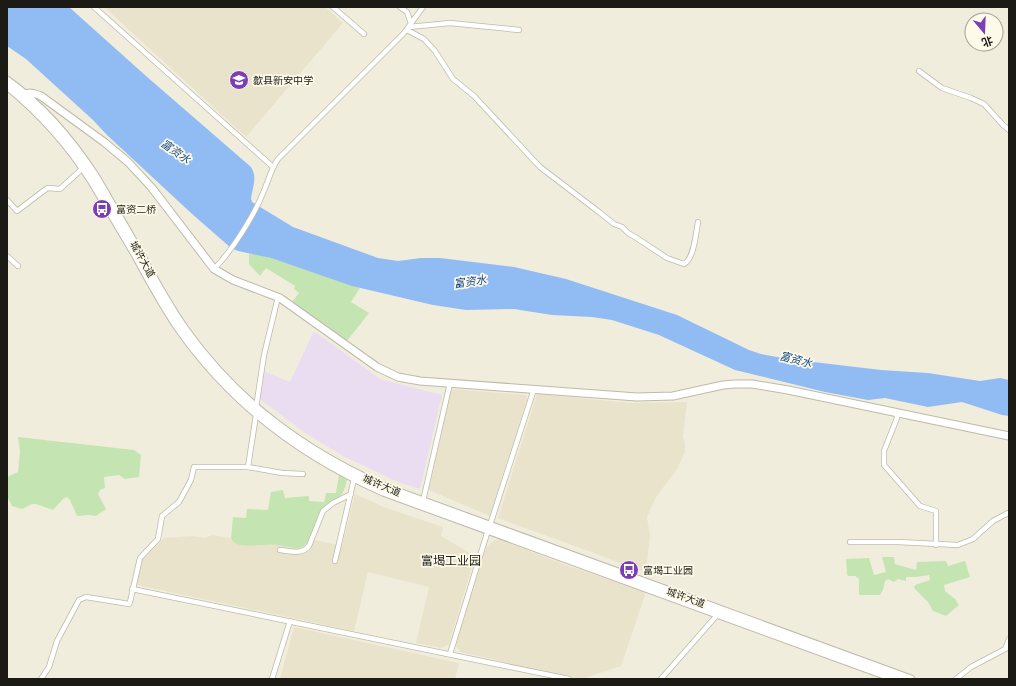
<svg xmlns="http://www.w3.org/2000/svg" width="1016" height="686" font-family="Commissioner,'Noto Sans SC',sans-serif">
<style>
.commercial{fill:#eaddf1}
.built{fill:#e9e3cb}
.green{fill:#c4e5b2}
.water{fill:#90bbf3}
.lines{fill:none;stroke-linecap:round;stroke-linejoin:round}
.street-casing{stroke:#bebaab;stroke-width:6}
.secondary-casing{stroke:#bebaab;stroke-width:9}
.street{stroke:#fff;stroke-width:4.5}
.secondary{stroke:#fff;stroke-width:7}
.labels{text-anchor:middle;dominant-baseline:central;stroke-width:3.5;stroke-linejoin:round;paint-order:stroke}
.poi-label{font-size:10px;fill:#1b1a14;stroke:#fefae9;text-anchor:start}
.street-label{font-size:10px;fill:#1b1a14;stroke:#fefae9}
.water-label{font-size:11px;font-style:italic;fill:#134886;stroke:#fefae9}
.quarter-label{font-size:12px;fill:#1b1a14;stroke:#fefae9}
</style>
<rect width="100%" height="100%" fill="#f1eddc"/>
<path class="commercial" d="M314 331 380 379 442 395 420 489 398 482 343 456 304 432 260 399 265 372 290 382Z"/>
<g class="built">
<path d="M104 7H325L343 23 246 137Z"/>
<path d="M451 389 526 395 527 399 490 516 429 490Z"/>
<path d="M537 394 631 403 687 402 683 436 685 445V451L678 468 656 497 647 517 650 535 646 572 498 518Z"/>
<path d="M355 494 384 507 443 527 441 536 475 556 449 644 442 648 416 643 429 587 368 572 354 631 137 585 141 561 164 538 192 536 205 538 212 535 231 538 235 543 245 545H285L298 548 302 547 308 551 314 540 342 546Z"/>
<path d="M499 539 560 563 646 592 621 666 581 679 460 652 455 645 486 547 495 540Z"/>
<path d="M294 627 459 663 455 679H280Z"/>
</g>
<g class="green">
<path d="M249 253 271 258 360 288 351 302 369 313 346 342 292 302 299 293 294 289 295 286 266 268 260 276 249 264Z"/>
<path d="M18 437 134 450 141 455 139 477 125 479 119 475 104 477 105 488 100 490 98 494 106 509 96 516 88 515 77 516 70 500 67 497 63 499 53 510 36 504H32L22 509 12 506 7 496V477L18 472 20 451Z"/>
<path d="M339 475 347 479C343 504 333 496 321 510 314 520 315 538 304 546 298 551 285 545 277 545 267 544 243 548 235 543 233 542 232 540 231 538L233 517 246 518 247 509 268 510 271 492 283 490 285 498 309 496V501L324 502 326 493H336Z"/>
<path d="M882 557H894L895 564 916 570 917 562 946 561 948 566 965 561 970 577 944 585 945 591 955 599 959 605 946 616 933 611 928 602 914 588 915 585 930 580 929 575 916 577H906V581L898 579 894 582 888 579 885 581 883 590 880 595H859V579L855 576H848L847 574 846 559 869 558 874 575 886 572Z"/>
</g>
<path class="water" d="M7 7H69L146 76 251 167C258 178 252 188 251 199L252 202 293 227 378 258 398 261 421 258H440L514 267 566 279 677 315 749 350 761 354 788 359 881 370 928 373 980 381 1000 378 1009 380V416L1002 415 962 402 928 407 885 398 868 400 825 392 735 370 659 335 612 320 592 317 552 315 514 309 466 310 433 305 352 286 271 258 238 251 231 248 191 213 107 135 93 120 26 59 7 46Z"/>
<g class="lines">
<defs>
<g id="street">
<path d="M94 7 273 167"/>
<path d="M333 7 364 34"/>
<path d="M400 7 407 12 411 23"/>
<path d="M409 27 450 23 519 30"/>
<path d="M407 30 424 39 435 51 453 79 474 96 540 167 599 212 614 224 622 227 628 233 635 237 667 258 684 264C694 259 696 233 698 222"/>
<path d="M919 71 942 88 971 98 984 104 1003 125 1009 130"/>
<path d="M7 200 17 211 46 189 48 188 60 189 83 168"/>
<path d="M7 256 18 266"/>
<path d="M214 269C231 252 254 216 263 193 268 182 271 169 278 159L404 33 423 7"/>
<path d="M256 408 264 355 278 297"/>
<path d="M897 413V418L884 451V465L920 506 936 511V545"/>
<path d="M248 467 256 415"/>
<path d="M423 501 450 383"/>
<path d="M490 525 534 389"/>
<path d="M850 542H898L958 545 973 539 993 521 1008 513"/>
<path d="M280 550C290 551 302 555 309 546L323 511 333 503 351 494"/>
<path d="M335 561 354 479"/>
<path d="M132 589 569 679"/>
<path d="M1005 649 1009 639"/>
<path d="M450 654 488 530"/>
<path d="M41 679 49 667 57 641 79 600 86 597 129 604 130 602 140 558 158 539 162 516 179 502 191 480 194 467H248L282 473 303 474"/>
<path d="M272 679 290 621"/>
<path d="M661 679 718 614"/>
<path d="M956 679 971 667 1009 647"/>
</g>
<g id="secondary">
<path d="M7 80C43 106 72 140 96 177 111 203 126 228 140 253 154 279 168 305 185 329 237 402 304 451 385 487L911 679"/>
<path d="M7 86C40 113 68 144 91 180 106 205 121 231 136 256 150 282 164 308 181 332 233 405 301 456 383 492L895 679"/>
<path d="M23 97C28 91 34 93 41 96L104 142 128 162 152 188 214 269 233 280 280 298 377 367 398 377 420 381 637 397 673 396 723 385 735 384H752L788 390 1009 436"/>
</g>
</defs>
<use href="#street" class="street-casing"/>
<use href="#secondary" class="secondary-casing"/>
<use href="#street" class="street"/>
<use href="#secondary" class="secondary"/>
</g>
<defs>
<symbol id="school-disc" viewBox="-11 -11 22 22"><circle r="9.5" fill="#7a3fb5" stroke="#fefae9"/><path d="M0-5L7-2L0 1L-7-2ZM-4 1L0 2.5L4 1V4Q0 6-4 4Z" fill="#fff"/></symbol>
<symbol id="bus-disc" viewBox="-11 -11 22 22"><circle r="9.5" fill="#7a3fb5" stroke="#fefae9"/><path d="M-5-6H5V4H4V6H2V4H-2V6H-4V4H-5ZM-3.5-4V0h7V-4ZM-3.5 1.2v1.5H-2V1.2ZM2 1.2v1.5H3.5V1.2Z" fill="#fff"/></symbol>
</defs>
<g fill-rule="evenodd">
<use href="#school-disc" x="228" y="69" width="22" height="22"/>
<use href="#bus-disc" x="91" y="198" width="22" height="22"/>
<use href="#bus-disc" x="618" y="559" width="22" height="22"/>
</g>
<g class="labels">
<g class="poi-label">
<text x="253" y="80">歙县新安中学</text>
<text x="116" y="209">富资二桥</text>
<text x="643" y="570">富堨工业园</text>
</g>
<g class="street-label">
<text transform="translate(143 259) rotate(61)">城许大道</text>
<text transform="translate(382 485) rotate(23)">城许大道</text>
<text transform="translate(686 597) rotate(20)">城许大道</text>
</g>
<g class="water-label">
<text transform="translate(176 151) rotate(35)">富资水</text>
<text transform="translate(470 281) rotate(-8)">富资水</text>
<text transform="translate(796 359) rotate(14)">富资水</text>
</g>
<g class="quarter-label">
<text x="451" y="560">富堨工业园</text>
</g>
</g>
<rect width="1016" height="686" fill="none" stroke="#1b1a14" stroke-width="16"/>
<g transform="translate(984 32) rotate(161)"><circle r="19" fill="#fefae9" stroke="#a3a094"/>
<path d="M0-3L7 15L0 10L-7 15Z" fill="#7a3fb5"/>
<text y="-6" font-size="11" font-weight="bold" text-anchor="middle" fill="#1b1a14">北</text>
</g>
</svg>
